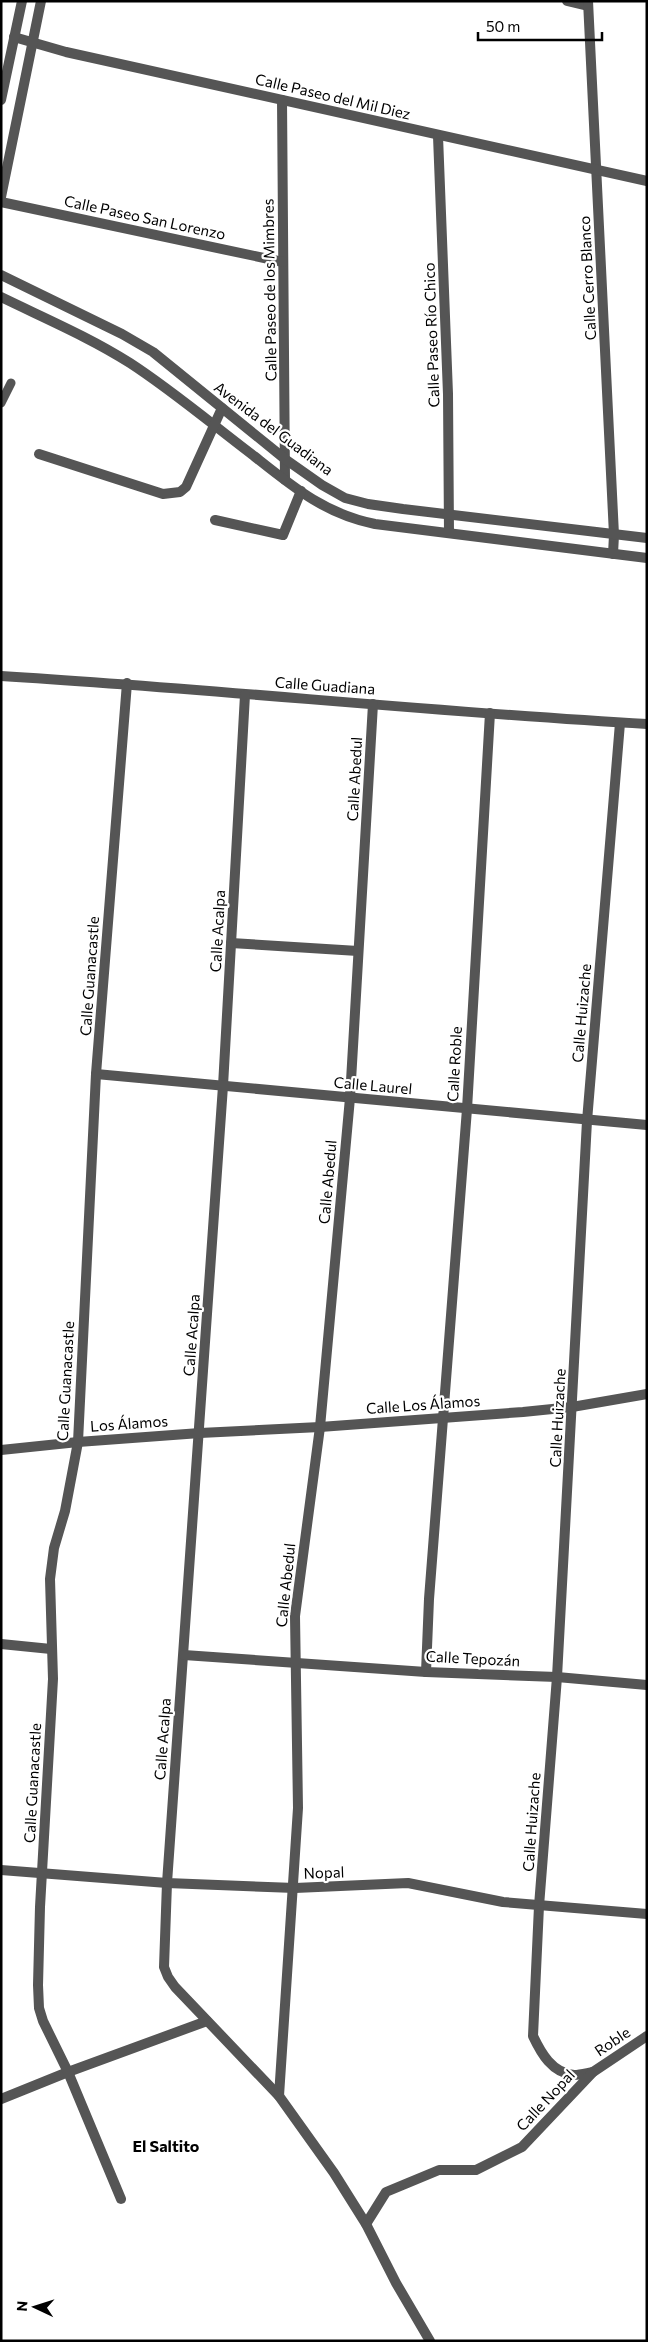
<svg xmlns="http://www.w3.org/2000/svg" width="648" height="2342" font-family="Commissioner,sans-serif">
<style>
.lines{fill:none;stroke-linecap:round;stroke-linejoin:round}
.lane{stroke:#555;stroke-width:9}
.street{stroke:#555;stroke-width:10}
.labels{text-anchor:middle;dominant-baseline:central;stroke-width:4.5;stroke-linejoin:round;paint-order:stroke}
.street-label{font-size:15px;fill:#000;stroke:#fff}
.neighbourhood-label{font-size:16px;font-weight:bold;fill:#000;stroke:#fff}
</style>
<rect width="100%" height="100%" fill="#fff"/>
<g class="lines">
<path class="lane" d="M1 403 11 383"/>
<g class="street">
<path d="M567 1 588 6"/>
<path d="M588 1 614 535 613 554"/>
<path d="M14 37 66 52 647 181"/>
<path d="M1 100 22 1"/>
<path d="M282 100 285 480"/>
<path d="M438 136 448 394 449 533"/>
<path d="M1 197 41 1"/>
<path d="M1 202 283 262"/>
<path d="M1 275 122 334 153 352 285 459 322 485 345 498 368 504 403 509 647 538"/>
<path d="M1 297C44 318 89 337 130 363 173 391 213 425 254 456 293 487 325 514 375 524L647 558"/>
<path d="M39 454 163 494 180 492 186 487 222 408"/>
<path d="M215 520 283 535 301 491"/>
<path d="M1 676C217 689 431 712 647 724"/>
<path d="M245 695 223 1086 167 1883 164 1967 168 1977 175 1987 279 2096 334 2173 366 2224 396 2283 430 2341"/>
<path d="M231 943 358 951"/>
<path d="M96 1074 647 1125"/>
<path d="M1 1450 78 1442 200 1433 320 1427 523 1412 572 1407 647 1394"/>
<path d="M1 1644 51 1649"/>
<path d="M184 1655 426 1672 557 1677 647 1685"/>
<path d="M426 1672 429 1599 467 1109 490 713"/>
<path d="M1 1870 167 1883 295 1888 408 1883 503 1902 647 1914"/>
<path d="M593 2072C587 2073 580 2075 574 2075 552 2073 541 2053 533 2036L539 1906 557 1677 587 1121 620 723"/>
<path d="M279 2096 298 1808 295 1616 320 1427 350 1098 373 704"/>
<path d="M1 2099 68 2072 207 2021"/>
<path d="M121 2199 68 2072 43 2021 39 2008 38 1985 40 1907 53 1679 50 1579 54 1548 65 1511 78 1442 96 1074 127 683"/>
<path d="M366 2224 386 2192 439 2170H476L522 2147 593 2072 647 2036"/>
</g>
</g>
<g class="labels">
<g class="street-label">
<text transform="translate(333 96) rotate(13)">Calle Paseo del Mil Diez</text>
<text transform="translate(145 217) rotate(12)">Calle Paseo San Lorenzo</text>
<text transform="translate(587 278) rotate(-93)">Calle Cerro Blanco</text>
<text transform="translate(269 290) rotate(-91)">Calle Paseo de los Mimbres</text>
<text transform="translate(431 335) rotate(-92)">Calle Paseo Río Chico</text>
<text transform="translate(274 428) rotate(37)">Avenida del Guadiana</text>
<text transform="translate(325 685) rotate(4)">Calle Guadiana</text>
<text transform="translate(354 779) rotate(-87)">Calle Abedul</text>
<text transform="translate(217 931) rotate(-87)">Calle Acalpa</text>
<text transform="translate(89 976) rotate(-86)">Calle Guanacastle</text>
<text transform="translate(581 1013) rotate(-85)">Calle Huizache</text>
<text transform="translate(454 1064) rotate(-87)">Calle Roble</text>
<text transform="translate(373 1085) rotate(5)">Calle Laurel</text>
<text transform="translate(327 1182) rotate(-85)">Calle Abedul</text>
<text transform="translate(191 1335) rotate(-86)">Calle Acalpa</text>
<text transform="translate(65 1381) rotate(-87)">Calle Guanacastle</text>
<text transform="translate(423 1404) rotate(-4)">Calle Los Álamos</text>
<text transform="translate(557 1418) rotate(-87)">Calle Huizache</text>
<text transform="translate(129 1423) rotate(-4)">Los Álamos</text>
<text transform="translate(285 1585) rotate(-84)">Calle Abedul</text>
<text transform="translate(473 1658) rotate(3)">Calle Tepozán</text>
<text transform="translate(162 1739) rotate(-86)">Calle Acalpa</text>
<text transform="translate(32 1783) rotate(-87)">Calle Guanacastle</text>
<text transform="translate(531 1822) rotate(-86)">Calle Huizache</text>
<text transform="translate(324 1872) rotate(-2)">Nopal</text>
<text transform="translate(612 2041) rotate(-34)">Roble</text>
<text transform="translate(545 2100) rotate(-47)">Calle Nopal</text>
</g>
<g class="neighbourhood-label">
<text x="166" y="2145">El Saltito</text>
</g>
</g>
<rect width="648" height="2342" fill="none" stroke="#000000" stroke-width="5"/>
<g transform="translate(35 2307) rotate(274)" stroke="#ffffff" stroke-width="4" paint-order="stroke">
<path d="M0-4L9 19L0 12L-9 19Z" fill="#000000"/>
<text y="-8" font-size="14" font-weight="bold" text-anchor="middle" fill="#000000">N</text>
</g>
<path d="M478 32v8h124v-8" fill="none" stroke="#000000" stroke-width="2.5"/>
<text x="486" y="32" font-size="15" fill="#000000" stroke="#ffffff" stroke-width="4" paint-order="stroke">50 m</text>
</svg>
